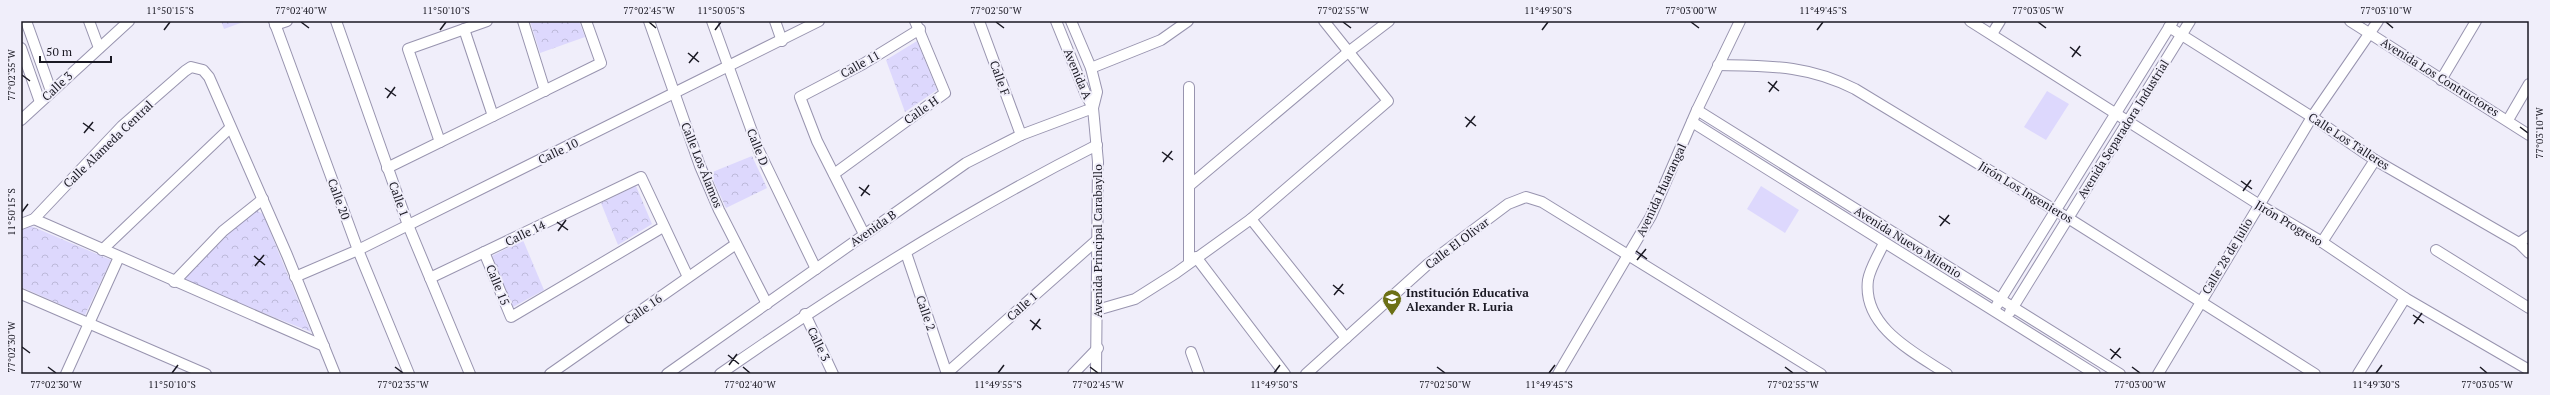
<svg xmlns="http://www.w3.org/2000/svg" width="2550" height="395" font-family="'PT Serif',serif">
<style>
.park{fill:url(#park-crowns)}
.pitch{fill:#ddd8fd}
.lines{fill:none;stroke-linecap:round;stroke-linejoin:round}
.minor-casing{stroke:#9894af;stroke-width:12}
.minor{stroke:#fff;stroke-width:10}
.ticks{fill:none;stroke:#1a1923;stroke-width:1.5}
.labels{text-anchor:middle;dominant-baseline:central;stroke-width:4;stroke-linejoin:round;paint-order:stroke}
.street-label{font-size:12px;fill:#1a1923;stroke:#f0eefa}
.poi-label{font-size:12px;font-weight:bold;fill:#1a1923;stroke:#f0eefa;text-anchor:start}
.neatline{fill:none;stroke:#1a1923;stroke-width:1.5}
.ticks-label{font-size:10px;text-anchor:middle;fill:#1a1923}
</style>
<defs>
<pattern id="park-crowns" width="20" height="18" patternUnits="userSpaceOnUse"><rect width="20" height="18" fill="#ddd8fd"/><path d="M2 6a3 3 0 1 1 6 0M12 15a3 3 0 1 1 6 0" fill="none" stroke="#bdb9d9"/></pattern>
</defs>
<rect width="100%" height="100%" fill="#f0eefa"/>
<g class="park">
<path d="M221 21H246L224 29Z"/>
<path d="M530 21H579L585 37 540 53Z"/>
<path d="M917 41 937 90 905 112 886 60Z"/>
<path d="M752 156 767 188 726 208 710 173Z"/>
<path d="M636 186 652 224 618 245 601 203Z"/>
<path d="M254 209 263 214 311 332 187 282 185 277Z"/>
<path d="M31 226 111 260 85 315 21 287V230Z"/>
<path d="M523 240 544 290 513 307 492 256Z"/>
</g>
<g class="pitch">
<path d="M2047 91 2069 104 2046 140 2024 127Z"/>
<path d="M1761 186 1799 210 1785 233 1747 209Z"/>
</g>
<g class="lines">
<defs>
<g id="minor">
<path d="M26 21 51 91"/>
<path d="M89 21 99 48"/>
<path d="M274 21 358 250 409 374"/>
<path d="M336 21 408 225 470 374"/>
<path d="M523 21 545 91"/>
<path d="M649 21 700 166 719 210 767 304"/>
<path d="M712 21 759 151 816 269"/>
<path d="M775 21 782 41"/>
<path d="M979 21 1021 135"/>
<path d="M1056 21 1086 95 1093 108"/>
<path d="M1071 21 1091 68 1097 92 1093 108 1098 162 1096 374"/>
<path d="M1970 21 2258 204 2322 242 2405 298 2529 370"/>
<path d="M2350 21 2529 135"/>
<path d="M275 25 287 21"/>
<path d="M2169 27 2312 117 2375 160 2519 243 2529 253"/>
<path d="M464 29 493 116"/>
<path d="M1992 34 2000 21"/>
<path d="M21 48 40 102"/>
<path d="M1718 65C1770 66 1808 65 1855 89L2068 218 2315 374"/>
<path d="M1091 68 1161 40 1188 21"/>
<path d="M2441 80 2476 21"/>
<path d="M1189 87V262"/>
<path d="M1697 110 2120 374"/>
<path d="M21 120 129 21"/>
<path d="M2508 120 2529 84"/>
<path d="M1692 122 2095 374"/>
<path d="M440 142 408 49 487 21"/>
<path d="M387 168 601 63 586 21"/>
<path d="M834 174 945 93 915 21"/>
<path d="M1189 186 1347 53 1389 21"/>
<path d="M34 219 324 346"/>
<path d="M1251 219 1346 338"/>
<path d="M21 224 34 219 122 126 185 71 191 67 203 70 209 77 287 255 335 374"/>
<path d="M864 234 817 141 800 97 863 64 920 29"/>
<path d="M2322 242 2375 160"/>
<path d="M1884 243C1879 254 1870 268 1868 280 1862 327 1915 353 1947 374"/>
<path d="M2519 243 2529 236"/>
<path d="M102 250 230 128"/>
<path d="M2436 250 2529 308"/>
<path d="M484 252 511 317 663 227"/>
<path d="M906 253 947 374"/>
<path d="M1196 257 1285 374"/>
<path d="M295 277 358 250 819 21"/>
<path d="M430 278 641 177 688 277"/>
<path d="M174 282 223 231 263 199"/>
<path d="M21 294 206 374"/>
<path d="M1997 305 2173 21"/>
<path d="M1097 310 1135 299 1176 273 1251 219 1388 101 1324 21"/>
<path d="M2010 312 2190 21"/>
<path d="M805 314 833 374"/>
<path d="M1191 352 1199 374"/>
<path d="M947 373 1097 240"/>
<path d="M66 374 119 257"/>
<path d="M550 374 736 244"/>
<path d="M667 374 966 163 1021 135 1093 108"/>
<path d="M720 374C840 290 966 211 1097 145"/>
<path d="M1073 374 1098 348"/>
<path d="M1306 374 1428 264 1508 204 1526 197 1542 202 1821 374"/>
<path d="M1558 374 1651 216 1697 110 1740 21"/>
<path d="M2158 374 2312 117 2378 21"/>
<path d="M2358 374 2405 298"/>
</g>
</defs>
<use href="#minor" class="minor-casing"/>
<use href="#minor" class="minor"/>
</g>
<path class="ticks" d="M301 22 309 28M649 22 656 28M996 22 1004 28M1343 22 1351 28M1691 22 1699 28M2038 22 2046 28M2386 22 2393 28M164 30 170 22M440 30 446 22M715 30 721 22M1542 30 1548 22M1817 30 1823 22M2070 47 2081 56M688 53 699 62M2072 57 2080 46M689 63 698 52M22 75 30 81M1768 82 1779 91M385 88 396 96M1769 92 1777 81M387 98 395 87M1465 117 1476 126M83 123 94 131M1466 127 1475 116M2520 127 2528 133M84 133 93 122M1162 152 1173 160M1163 162 1172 151M2241 181 2252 189M859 187 870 195M2243 191 2251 180M861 196 869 185M22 212 28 204M1939 216 1950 224M557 222 568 230M1940 226 1949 215M558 231 566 220M1636 251 1647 259M254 256 265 265M1637 260 1646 249M255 266 264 255M1333 285 1344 294M1334 295 1343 284M2413 315 2424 323M1030 320 1041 329M2414 324 2422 313M1032 330 1040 319M22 347 30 353M2110 349 2121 358M728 355 739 364M2111 359 2120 348M729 365 737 354M48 367 56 373M395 367 403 373M743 367 750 373M1090 367 1098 373M1437 367 1445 373M1785 367 1793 373M2132 367 2140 373M2480 367 2487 373M172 373 178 365M998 373 1004 365M1274 373 1280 365M1549 373 1555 365M2376 373 2382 365"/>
<defs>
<symbol id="school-pin" viewBox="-11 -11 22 30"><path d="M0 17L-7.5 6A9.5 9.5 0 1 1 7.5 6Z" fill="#6c7015" stroke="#f0eefa"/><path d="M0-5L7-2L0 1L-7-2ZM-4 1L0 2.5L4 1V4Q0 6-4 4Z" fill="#fff"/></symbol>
</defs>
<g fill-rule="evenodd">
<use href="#school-pin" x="1381" y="288" width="22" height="30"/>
</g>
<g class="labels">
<g class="street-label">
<text transform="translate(860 64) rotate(-29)">Calle 11</text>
<text transform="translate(1078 74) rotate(67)">Avenida A</text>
<text transform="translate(2440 77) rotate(32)">Avenida Los Contructores</text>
<text transform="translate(1000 78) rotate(70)">Calle F</text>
<text transform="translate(57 86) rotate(-43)">Calle 3</text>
<text transform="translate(921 110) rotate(-35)">Calle H</text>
<text transform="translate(2123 129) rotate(-58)">Avenida Separadora Industrial</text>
<text transform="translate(2349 141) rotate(33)">Calle Los Talleres</text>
<text transform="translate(108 144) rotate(-44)">Calle Alameda Central</text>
<text transform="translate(758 147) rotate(68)">Calle D</text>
<text transform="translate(558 151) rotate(-26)">Calle 10</text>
<text transform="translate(702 165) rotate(68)">Calle Los Álamos</text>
<text transform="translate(1661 190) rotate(-65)">Avenida Huarangal</text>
<text transform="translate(2026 192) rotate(31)">Jirón Los Ingenieros</text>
<text transform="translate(339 199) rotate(70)">Calle 20</text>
<text transform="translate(399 199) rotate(70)">Calle 1</text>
<text transform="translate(2289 223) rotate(31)">Jirón Progreso</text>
<text transform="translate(873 228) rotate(-35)">Avenida B</text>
<text transform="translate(525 233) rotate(-26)">Calle 14</text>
<text transform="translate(1097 241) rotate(-90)">Avenida Principal Carabayllo</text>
<text transform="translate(1908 242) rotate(32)">Avenida Nuevo Milenio</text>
<text transform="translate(1457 243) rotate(-37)">Calle El Olivar</text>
<text transform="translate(2227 256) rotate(-59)">Calle 28 de Julio</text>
<text transform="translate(498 285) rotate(68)">Calle 15</text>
<text transform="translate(1022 306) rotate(-42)">Calle 1</text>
<text transform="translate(643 309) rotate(-35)">Calle 16</text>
<text transform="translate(926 313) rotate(71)">Calle 2</text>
<text transform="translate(819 344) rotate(64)">Calle 3</text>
</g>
<g class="poi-label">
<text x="1406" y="292">Institución Educativa<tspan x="1406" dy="14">Alexander R. Luria</tspan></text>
</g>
</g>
<rect width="2550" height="395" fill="none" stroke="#f0eefa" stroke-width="44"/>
<path d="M40 56v6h71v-6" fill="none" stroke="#1a1923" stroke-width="2"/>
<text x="46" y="56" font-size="12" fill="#1a1923" stroke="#f0eefa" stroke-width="3" paint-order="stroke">50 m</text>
<rect x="22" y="22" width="2506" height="351" class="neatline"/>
<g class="ticks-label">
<text x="170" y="14">11°50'15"S</text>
<text x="301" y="14">77°02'40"W</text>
<text x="446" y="14">11°50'10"S</text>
<text x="649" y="14">77°02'45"W</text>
<text x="721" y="14">11°50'05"S</text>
<text x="996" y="14">77°02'50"W</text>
<text x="1343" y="14">77°02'55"W</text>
<text x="1548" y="14">11°49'50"S</text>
<text x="1691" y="14">77°03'00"W</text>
<text x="1823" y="14">11°49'45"S</text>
<text x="2038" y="14">77°03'05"W</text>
<text x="2386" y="14">77°03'10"W</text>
<text transform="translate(11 75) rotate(-90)" y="4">77°02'35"W</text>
<text transform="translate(2539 133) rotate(-90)" y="4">77°03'10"W</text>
<text transform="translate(11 212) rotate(-90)" y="4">11°50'15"S</text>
<text transform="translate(11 347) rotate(-90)" y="4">77°02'30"W</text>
<text x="56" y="388">77°02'30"W</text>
<text x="172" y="388">11°50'10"S</text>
<text x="403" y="388">77°02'35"W</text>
<text x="750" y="388">77°02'40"W</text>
<text x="998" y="388">11°49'55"S</text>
<text x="1098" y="388">77°02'45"W</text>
<text x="1274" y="388">11°49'50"S</text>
<text x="1445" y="388">77°02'50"W</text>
<text x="1549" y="388">11°49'45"S</text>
<text x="1793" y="388">77°02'55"W</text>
<text x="2140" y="388">77°03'00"W</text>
<text x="2376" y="388">11°49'30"S</text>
<text x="2487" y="388">77°03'05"W</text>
</g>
</svg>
